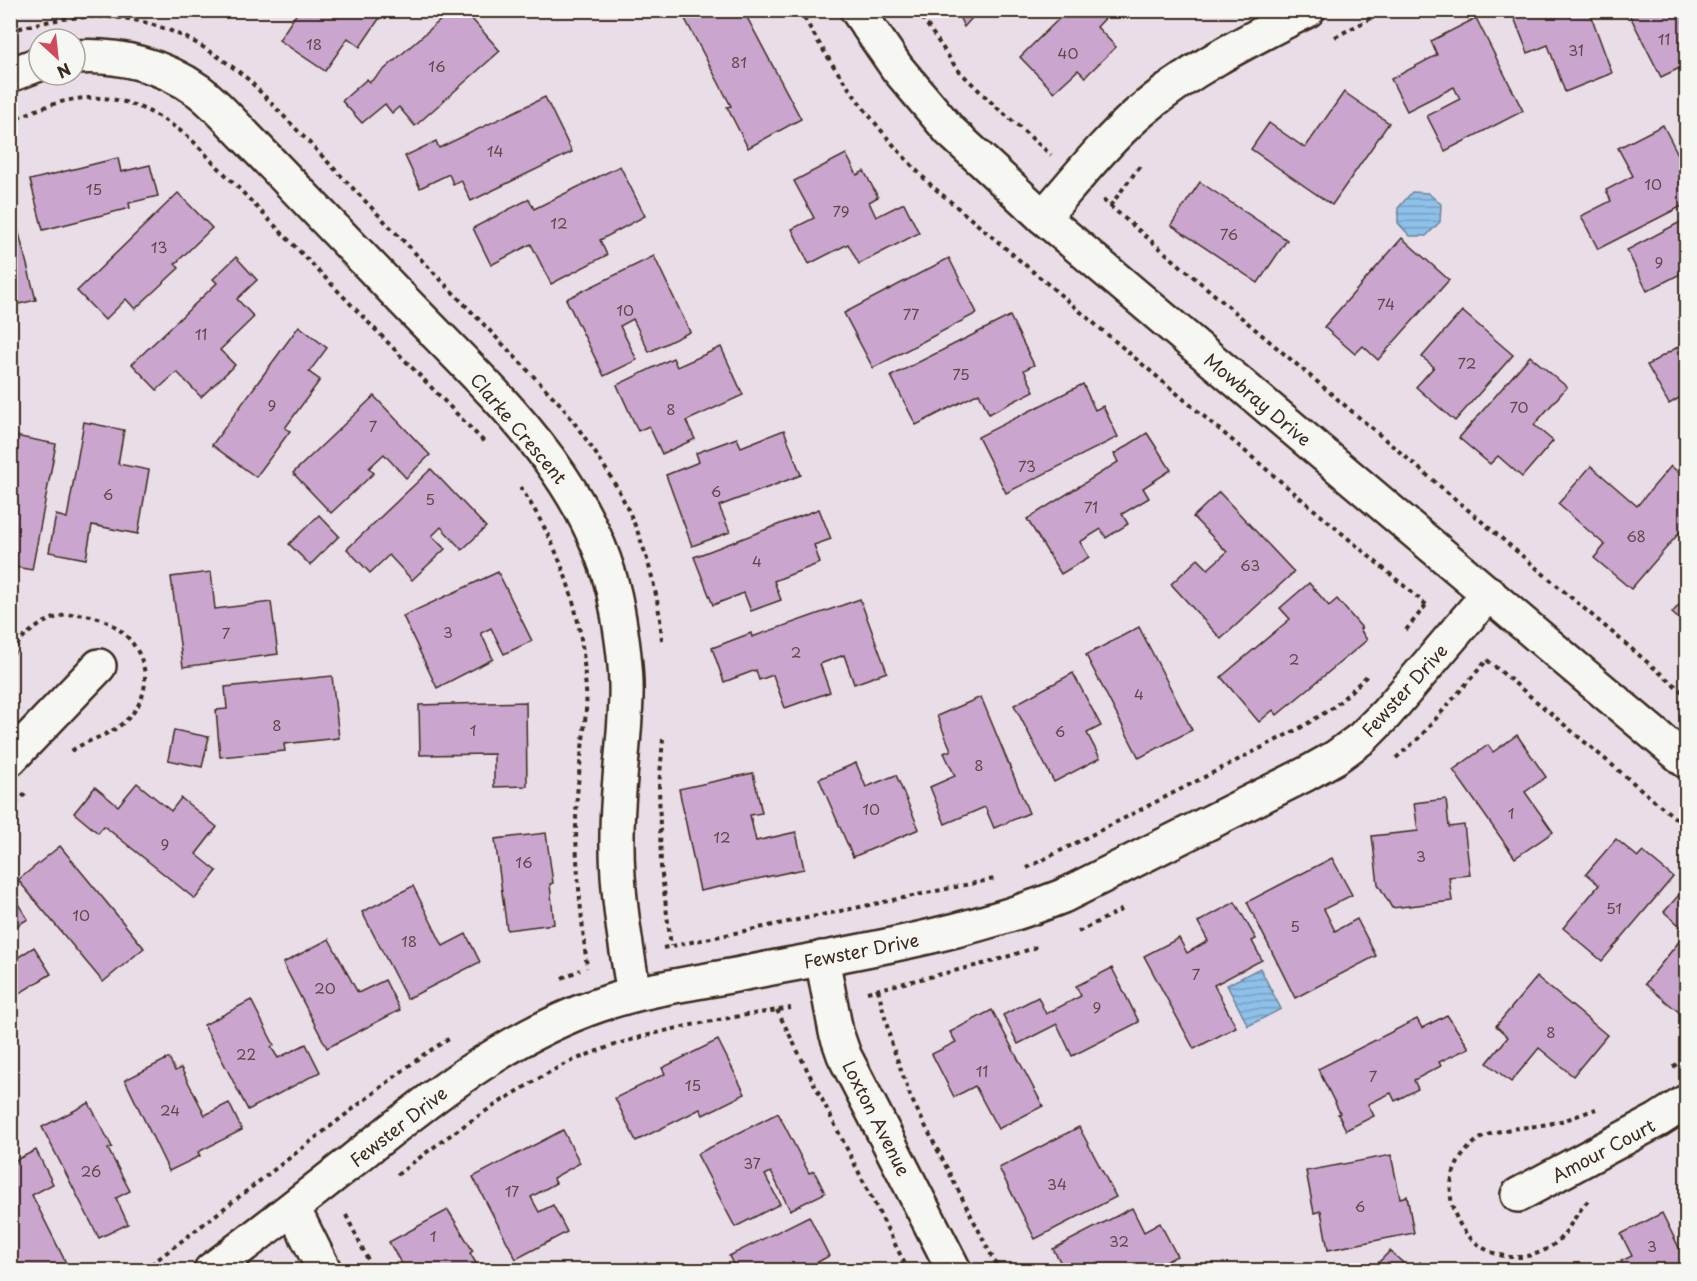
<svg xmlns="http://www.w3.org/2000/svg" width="1697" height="1281" font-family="'Playpen Sans',sans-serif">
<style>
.water{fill:url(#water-rules);stroke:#6d8598;stroke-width:1.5}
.building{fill:#caa6cf;stroke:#3b2a1e;stroke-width:1.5}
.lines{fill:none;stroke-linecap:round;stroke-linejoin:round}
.street-casing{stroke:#3b2a1e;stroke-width:38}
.path{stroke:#3b2a1e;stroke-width:4;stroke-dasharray:4.5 4.5;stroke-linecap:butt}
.street{stroke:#f6f6f2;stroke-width:33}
.labels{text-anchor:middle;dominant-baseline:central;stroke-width:6;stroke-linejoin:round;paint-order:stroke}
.number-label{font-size:15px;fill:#5f494a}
.street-label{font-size:18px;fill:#3b2a1e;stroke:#f6f6f2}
</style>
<defs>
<pattern id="water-rules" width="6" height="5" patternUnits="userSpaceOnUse" patternTransform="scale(1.5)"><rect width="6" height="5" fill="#8ec1ea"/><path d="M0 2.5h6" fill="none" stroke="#759dbd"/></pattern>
</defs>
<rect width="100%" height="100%" fill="#e9dee8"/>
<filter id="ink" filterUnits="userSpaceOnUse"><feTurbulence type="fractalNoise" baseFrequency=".0167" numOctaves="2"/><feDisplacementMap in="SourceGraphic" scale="12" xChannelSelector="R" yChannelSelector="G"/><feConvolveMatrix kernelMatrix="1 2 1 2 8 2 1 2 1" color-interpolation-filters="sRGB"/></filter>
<g filter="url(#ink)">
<g class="water">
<path d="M1412 192 1428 193 1441 204 1440 222 1426 236H1410L1398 223V208Z"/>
<path d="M1260 968 1281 1009 1248 1026 1227 985Z"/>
</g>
<g class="building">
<path d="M299 10 306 14 309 10H385L360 47 348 38 325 71 279 40Z"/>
<path d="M452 10H464L500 51 415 126 399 107 392 113 385 104 362 123 342 101 367 79 370 82Z"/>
<path d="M696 10H743L801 119 748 148 727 107 731 106 684 17Z"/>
<path d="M956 10H979L964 27Z"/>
<path d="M1068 10H1113L1097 27 1116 47 1085 77 1078 70 1054 92 1020 57Z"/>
<path d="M1511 10H1589L1612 73 1565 92 1548 45 1528 53Z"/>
<path d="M1627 10H1686V65L1661 77Z"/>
<path d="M1476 18 1523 111 1445 151 1427 116 1460 99 1454 87 1407 111 1391 79 1437 55 1431 41Z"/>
<path d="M1344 92 1389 123 1332 205 1251 149 1269 123 1305 148Z"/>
<path d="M545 97 572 152 471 201 461 180 453 184 449 174 420 188 405 156 436 141 439 148Z"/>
<path d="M1663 125 1681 160 1686 157V204L1598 249 1581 216 1611 201 1606 190 1633 176 1618 148Z"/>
<path d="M846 154 857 175 864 171 878 197 869 202 876 217 904 203 919 233 859 264 848 244 809 264 792 229 814 218 794 181Z"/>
<path d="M118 158 121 172 150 165 158 196 129 203 130 208 43 230 30 180Z"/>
<path d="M620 166 645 216 600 240 607 255 551 284 531 244 491 265 473 228 529 199 534 209Z"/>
<path d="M1200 182 1287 240 1258 283 1171 225Z"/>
<path d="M178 193 212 228 175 264 179 268 135 309 126 299 105 320 77 291Z"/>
<path d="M10 198 36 300 10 306Z"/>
<path d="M1686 219V276L1684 272 1647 291 1627 250Z"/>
<path d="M1402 238 1449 280 1378 360 1363 346 1355 354 1324 327Z"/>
<path d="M654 256 690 332 649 352 633 319 620 326 637 360 604 376 566 299Z"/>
<path d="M236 257 257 280 237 299 254 317 220 350 235 365 201 397 177 372 157 390 132 364 217 283 213 279Z"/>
<path d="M949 258 977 313 873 368 844 313Z"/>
<path d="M1462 311 1513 355 1455 421 1416 387 1434 367 1422 357Z"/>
<path d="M1010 316 1034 365 1024 370 1034 391 989 414 979 393 916 425 891 376Z"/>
<path d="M299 326 327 348 309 372 320 380 285 428 290 431 256 477 212 445Z"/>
<path d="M1686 342V394L1669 404 1647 365Z"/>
<path d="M721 347 743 395 686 421 695 439 662 454 649 426 638 431 617 385 673 358 677 367Z"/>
<path d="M1530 356 1567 387 1534 425 1553 441 1522 477 1498 456 1490 464 1459 438Z"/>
<path d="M1083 384 1095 410 1103 406 1118 437 1006 493 978 437Z"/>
<path d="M374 396 430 455 406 478 384 454 369 468 374 473 331 513 293 473Z"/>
<path d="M84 422 124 430 118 464 149 470 138 534 92 525 86 559 49 552 56 515 67 518Z"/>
<path d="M784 430 801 475 719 506 730 532 692 546 666 475 699 462 696 453 737 438 741 447Z"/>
<path d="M1147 433 1171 470 1143 488 1149 498 1122 514 1128 524 1106 538 1101 529 1080 542 1089 557 1061 574 1027 519 1118 462 1114 454Z"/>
<path d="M10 435 56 444 32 570 10 566Z"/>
<path d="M1591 466 1637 506 1671 466 1686 479V525L1631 589 1594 558 1605 545 1558 504Z"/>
<path d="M431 469 486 527 462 550 441 527 432 536 445 549 412 580 389 555 370 573 347 549Z"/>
<path d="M1219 492 1294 572 1221 639 1171 584 1198 559 1208 569 1227 552 1193 517Z"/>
<path d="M819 509 831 539 814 545 820 563 774 581 781 600 751 611 744 593 713 605 694 557Z"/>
<path d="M319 515 339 536 310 565 289 544Z"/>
<path d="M211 572 215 609 271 602 278 654 183 667 171 577Z"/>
<path d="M498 572 532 641 504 654 491 628 481 633 493 659 437 688 403 616Z"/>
<path d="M1309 583 1329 606 1337 599 1362 628 1360 629 1367 640 1277 715 1273 710 1259 722 1221 677 1290 619 1280 608Z"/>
<path d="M1686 597V625L1672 613Z"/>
<path d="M860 599 887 672 854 684 844 655 820 664 830 692 785 708 773 675 759 680 756 670 724 682 712 648 751 633 752 637Z"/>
<path d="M1139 627 1192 730 1139 758 1086 655Z"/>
<path d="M1073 673 1101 726 1087 733 1100 758 1054 782 1014 705Z"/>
<path d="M332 676 339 738 284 744 285 751 220 757 216 710 227 709 225 687Z"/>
<path d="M981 697 1029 813 994 828 985 807 945 824 930 787 955 776 944 753 951 750 937 716Z"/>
<path d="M526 702 527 786 494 787V754L420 755 419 705Z"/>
<path d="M174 730 209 737 202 767 168 760Z"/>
<path d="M1517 735 1546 777 1525 792 1553 832 1515 858 1453 770 1488 745 1493 752Z"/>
<path d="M856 763 866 787 896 775 919 829 853 857 819 779Z"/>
<path d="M753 773 762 813 750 815 756 841 796 832 804 869 700 891 679 789Z"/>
<path d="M137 783 171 811 181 798 217 827 196 854 217 871 195 899 104 826 98 833 74 813 95 787 118 806Z"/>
<path d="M1446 799 1449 827 1464 825 1470 875 1449 877 1452 901 1392 908 1378 884 1372 836 1418 831 1414 803Z"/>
<path d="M546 833 553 883 550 884 554 924 507 930 495 839Z"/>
<path d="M1616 839 1638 857 1643 852 1673 877 1602 961 1563 928 1599 885 1586 874Z"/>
<path d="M60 846 144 948 103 982 18 880Z"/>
<path d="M1332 858 1352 895 1324 909 1335 931 1357 919 1376 956 1295 998 1247 902Z"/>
<path d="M413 886 443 946 466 934 480 962 407 999 362 912Z"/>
<path d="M1685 888 1686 889V931L1664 912Z"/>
<path d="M10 892 28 919 10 930Z"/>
<path d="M1235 902 1256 939 1252 941 1262 960 1214 985 1236 1027 1194 1049 1144 956 1179 938 1187 953 1208 941 1198 922Z"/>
<path d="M1686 933V1018L1645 984Z"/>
<path d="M329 939 358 993 385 980 400 1010 327 1048 283 963Z"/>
<path d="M34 947 51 974 10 999V948L17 958Z"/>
<path d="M1112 968 1139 1022 1072 1056 1057 1024 1018 1044 1003 1015 1038 997 1046 1014 1081 996 1076 986Z"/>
<path d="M1537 977 1607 1035 1573 1076 1539 1048 1511 1082 1487 1063 1508 1037 1496 1026Z"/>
<path d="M251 1000 274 1045 271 1047 278 1058 306 1044 320 1072 248 1110 204 1025Z"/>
<path d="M992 1010 1043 1106 998 1129 975 1086 954 1097 932 1054 956 1042 950 1032Z"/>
<path d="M1447 1015 1469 1048 1439 1062 1441 1066 1414 1080 1418 1089 1395 1101 1391 1093 1368 1104 1374 1116 1346 1130 1338 1114 1340 1113 1318 1069 1417 1019 1422 1028Z"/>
<path d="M718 1040 745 1094 703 1115 700 1109 636 1141 615 1098 665 1074 662 1068Z"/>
<path d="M169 1058 175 1071 181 1068 205 1115 229 1103 242 1130 198 1152 200 1156 169 1171 125 1080Z"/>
<path d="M89 1103 112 1147 108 1149 130 1191 116 1198 128 1224 99 1238 42 1127Z"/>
<path d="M778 1113 809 1173 814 1171 825 1193 790 1210 771 1172 765 1175 780 1204 735 1227 697 1154Z"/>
<path d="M1079 1127 1116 1197 1035 1239 999 1168Z"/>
<path d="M563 1130 580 1163 553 1178 556 1183 531 1197 539 1212 553 1205 567 1232 516 1259 473 1177Z"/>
<path d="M36 1150 53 1184 32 1195 67 1265 56 1270H10V1163Z"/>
<path d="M1391 1155 1400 1198 1407 1196 1414 1233 1328 1250 1321 1211 1314 1213 1306 1171Z"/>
<path d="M1132 1208 1144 1232 1160 1223 1177 1256 1150 1270H1065L1053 1249Z"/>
<path d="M448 1210 473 1251 470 1253 480 1270H405L389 1242Z"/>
<path d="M1662 1213 1686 1262V1270H1625L1621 1261 1632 1256 1621 1234Z"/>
<path d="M809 1216 829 1256 805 1269 806 1270H736L729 1256Z"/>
<path d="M1390 1251 1411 1270H1371Z"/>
<path d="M1420 1262 1429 1270H1412Z"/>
</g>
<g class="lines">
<defs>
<g id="street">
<path d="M857 10 897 68 950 131 1043 217 1686 761"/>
<path d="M75 57C118 54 163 65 199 91 207 97 215 105 223 113 284 176 345 239 406 303 492 392 594 481 617 608 622 636 627 667 626 696 625 742 617 788 617 835 616 889 625 941 634 994"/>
<path d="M10 75 39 64"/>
<path d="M1043 217C1074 182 1104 143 1140 112 1190 69 1249 40 1308 10"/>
<path d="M10 759 99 666"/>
<path d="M822 958 836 1032 844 1055 954 1270"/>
<path d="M1518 1195 1658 1120 1686 1102"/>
<path d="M293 1208 324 1270"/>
<path d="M211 1270C257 1236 302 1200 347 1165 424 1103 505 1037 599 1005 642 990 686 984 730 976 842 954 957 938 1063 896L1306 774 1336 757 1362 738 1386 714 1489 593"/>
</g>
</defs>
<use href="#street" class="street-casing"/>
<g class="path">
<path d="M800 10C834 73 881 136 932 186L1429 607"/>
<path d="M917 10 957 69 993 104 1051 155"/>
<path d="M10 31C107 2 172 16 249 80L562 406C581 432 600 458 616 486 642 532 659 589 662 641"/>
<path d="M1335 37 1387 10"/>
<path d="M10 122C81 86 127 89 190 138L486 444"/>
<path d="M1103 200 1686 695"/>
<path d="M1110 206 1140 166"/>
<path d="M520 487C559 544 582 610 585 678 586 689 587 700 586 710 583 748 576 785 576 823 576 872 582 920 587 968"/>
<path d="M1406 630 1426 605"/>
<path d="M1487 660 1686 827"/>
<path d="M10 663C14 645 25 634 40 625 103 586 175 662 132 714 113 737 90 737 70 752"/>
<path d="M663 739 659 787 661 867 671 946"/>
<path d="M1396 758 1419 738 1487 660"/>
<path d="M10 810 27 792"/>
<path d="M1027 868 1300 728 1334 707 1369 674"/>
<path d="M1078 932 1125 908"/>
<path d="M663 948 994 879"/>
<path d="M562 978 580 970"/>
<path d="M878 989 891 1042 911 1098 999 1270"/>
<path d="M867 992 991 962 1040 946"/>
<path d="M777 1010 908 1270"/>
<path d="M1673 1067 1686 1056"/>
<path d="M397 1175C438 1143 480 1113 525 1087 543 1076 562 1064 582 1057 648 1030 720 1019 791 1008"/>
<path d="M1588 1201C1571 1218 1567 1240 1543 1251 1476 1281 1416 1193 1474 1143 1494 1126 1529 1129 1553 1123 1567 1120 1582 1114 1596 1109"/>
<path d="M346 1215 373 1270"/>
<path d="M144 1270 423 1055 450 1038"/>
</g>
<use href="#street" class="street"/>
</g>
</g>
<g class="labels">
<g class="number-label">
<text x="1664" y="38">11</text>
<text x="314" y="43">18</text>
<text x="1576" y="49">31</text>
<text x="1068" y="52">40</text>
<text x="739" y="61">81</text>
<text x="437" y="65">16</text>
<text x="495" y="150">14</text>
<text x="1653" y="183">10</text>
<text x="94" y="188">15</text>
<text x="841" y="210">79</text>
<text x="559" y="222">12</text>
<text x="1229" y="233">76</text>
<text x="159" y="246">13</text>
<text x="1659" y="261">9</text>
<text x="1386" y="303">74</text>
<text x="625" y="309">10</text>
<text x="911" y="313">77</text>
<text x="201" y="333">11</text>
<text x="1467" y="362">72</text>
<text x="961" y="373">75</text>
<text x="272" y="404">9</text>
<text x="1519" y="406">70</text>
<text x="671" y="408">8</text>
<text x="373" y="425">7</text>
<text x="1027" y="465">73</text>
<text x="716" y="490">6</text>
<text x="108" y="493">6</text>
<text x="430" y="498">5</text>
<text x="1091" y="506">71</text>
<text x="1636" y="535">68</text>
<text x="757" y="560">4</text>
<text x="1250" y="564">63</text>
<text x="448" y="631">3</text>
<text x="226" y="632">7</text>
<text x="796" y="651">2</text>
<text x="1294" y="658">2</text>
<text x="1139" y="693">4</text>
<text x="277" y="724">8</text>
<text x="473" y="729">1</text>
<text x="1060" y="730">6</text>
<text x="979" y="764">8</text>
<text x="871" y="808">10</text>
<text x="1511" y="812">1</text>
<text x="722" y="836">12</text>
<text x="165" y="843">9</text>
<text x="1421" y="855">3</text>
<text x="524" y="861">16</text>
<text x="1614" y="907">51</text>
<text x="81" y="914">10</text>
<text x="1295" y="925">5</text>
<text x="409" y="940">18</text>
<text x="1196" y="973">7</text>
<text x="325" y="987">20</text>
<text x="1097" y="1006">9</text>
<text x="1551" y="1031">8</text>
<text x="246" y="1053">22</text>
<text x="982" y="1070">11</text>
<text x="1373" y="1075">7</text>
<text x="693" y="1084">15</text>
<text x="170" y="1109">24</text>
<text x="752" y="1162">37</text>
<text x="91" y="1170">26</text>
<text x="1057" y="1183">34</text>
<text x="512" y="1190">17</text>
<text x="1360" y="1205">6</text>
<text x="433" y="1235">1</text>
<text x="1119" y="1240">32</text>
<text x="1652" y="1245">3</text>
</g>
<g class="street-label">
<text transform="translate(1258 399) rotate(40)">Mowbray Drive</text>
<text transform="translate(519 428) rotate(50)">Clarke Crescent</text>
<text transform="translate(1404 690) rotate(-48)">Fewster Drive</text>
<text transform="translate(861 950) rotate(-11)">Fewster Drive</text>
<text transform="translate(877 1118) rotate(63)">Loxton Avenue</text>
<text transform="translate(398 1126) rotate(-38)">Fewster Drive</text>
<text transform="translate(1603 1150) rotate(-28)">Amour Court</text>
</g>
</g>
<rect width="1697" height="1281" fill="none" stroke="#f6f6f2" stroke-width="36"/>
<rect x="18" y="18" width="1661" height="1245" fill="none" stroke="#3b2a1e" stroke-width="2" filter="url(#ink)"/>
<g transform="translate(57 57) rotate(153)"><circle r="28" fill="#f6f6f2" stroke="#aba49d" stroke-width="1.5"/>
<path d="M0-4.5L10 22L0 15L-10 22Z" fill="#d1495b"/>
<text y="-9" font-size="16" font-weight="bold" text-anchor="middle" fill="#3b2a1e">N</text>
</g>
</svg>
